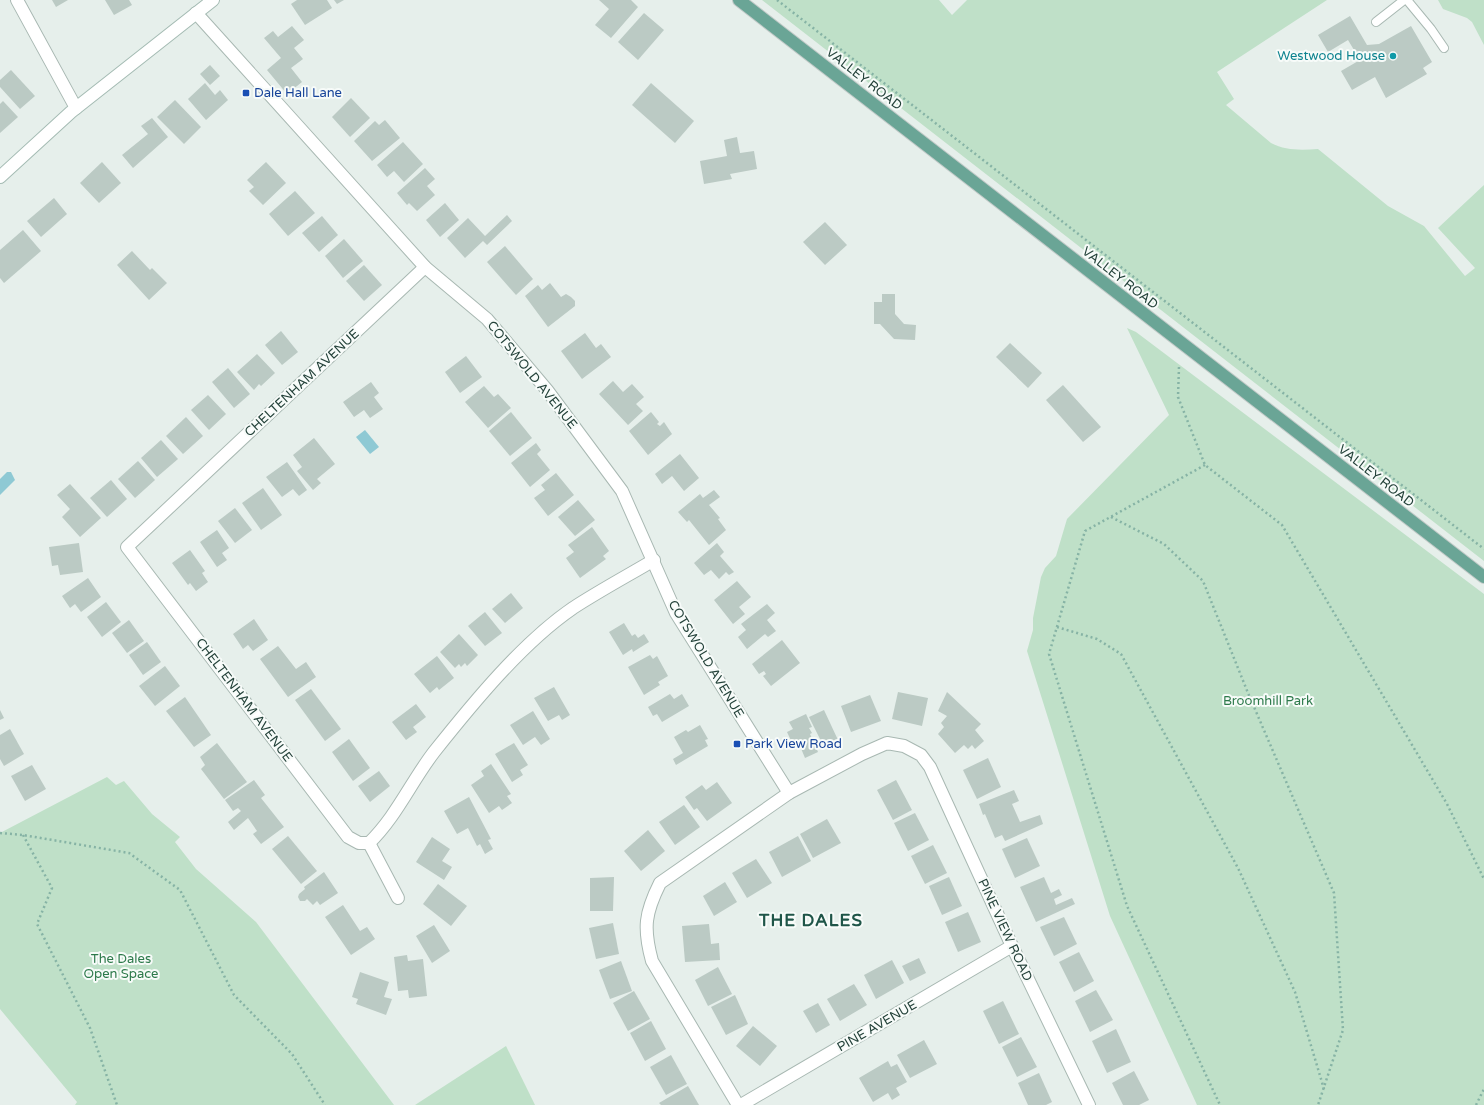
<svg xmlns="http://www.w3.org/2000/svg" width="1484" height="1105" font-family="'Varela Round',sans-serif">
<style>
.green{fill:#bfe0c8}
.water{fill:#8ec9d4}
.building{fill:#bbcac4}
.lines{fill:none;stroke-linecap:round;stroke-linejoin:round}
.lane-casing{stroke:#a8b8b2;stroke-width:10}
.street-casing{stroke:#a8b8b2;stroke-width:14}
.secondary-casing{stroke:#a4bbb3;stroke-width:14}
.primary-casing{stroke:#c2cac8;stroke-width:14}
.path{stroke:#86b3a5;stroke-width:2.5;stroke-dasharray:2 3;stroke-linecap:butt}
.lane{stroke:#fff;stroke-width:8}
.street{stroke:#fff;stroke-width:12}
.secondary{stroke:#fff;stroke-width:12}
.primary{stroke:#6aa596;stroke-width:12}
.culture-dot{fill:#0f9aa8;stroke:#f7fbf9;stroke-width:1.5}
.transit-dot{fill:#1a4fb4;stroke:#f7fbf9;stroke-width:1.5}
.labels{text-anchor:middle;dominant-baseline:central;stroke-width:4;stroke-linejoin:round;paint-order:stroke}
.culture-label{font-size:13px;fill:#0d838f;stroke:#f7fbf9;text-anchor:end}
.street-label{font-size:13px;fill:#24423a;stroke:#f7fbf9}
.transit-label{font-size:13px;fill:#164399;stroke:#f7fbf9;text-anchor:start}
.park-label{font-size:13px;fill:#2d7a4b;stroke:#f7fbf9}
.district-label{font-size:17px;font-weight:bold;letter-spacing:1px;fill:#1f5548;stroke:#f7fbf9}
</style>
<rect width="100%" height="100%" fill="#e6efeb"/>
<g class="green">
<path d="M762 0H939L952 15 967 0H1327L1217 72 1234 99 1226 105 1271 143C1286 151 1302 150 1318 149L1388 206 1424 226 1465 276 1475 268 1438 228 1484 185V561Z"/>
<path d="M1438 0H1484V45L1472 22 1467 18 1443 9Z"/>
<path d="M1127 328 1136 332 1484 594V1105H1197L1110 916 1027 651 1033 630V618L1041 577 1045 568 1056 556 1067 519 1169 415Z"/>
<path d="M107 777 116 785 124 781 152 814 180 837 175 842 196 869 256 922 394 1105H75L77 1102 0 1009V833Z"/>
<path d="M506 1046 535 1105H415Z"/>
</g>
<g class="water">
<path d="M365 430 379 447 370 454 356 437Z"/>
<path d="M7 472H11L15 480 0 495V479Z"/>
</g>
<g class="building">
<path d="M52 0H68L56 7Z"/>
<path d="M105 0H129L132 5 114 15Z"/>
<path d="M297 0H327L332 8 305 25 291 4Z"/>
<path d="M334 0H344L337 4Z"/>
<path d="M599 0H631L638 7 611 38 595 25 609 9Z"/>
<path d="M644 13 664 30 638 60 618 42Z"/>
<path d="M1350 16 1367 45 1379 44 1411 26 1432 62 1423 68 1427 74 1386 98 1375 77 1352 90 1341 71 1360 60 1348 40 1328 52 1318 35Z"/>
<path d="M292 26 304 40 294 48 303 59 291 68 302 82 287 94 267 70 281 58 264 38 273 31 278 37Z"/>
<path d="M210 65 220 76 210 85 200 74Z"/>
<path d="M11 70 35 96 20 109 0 87V80Z"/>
<path d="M205 83 215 95 220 90 228 100 206 120 188 99Z"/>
<path d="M651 83 694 121 675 143 632 105Z"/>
<path d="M351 98 370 118 350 137 332 117Z"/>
<path d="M175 100 201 127 184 144 157 117Z"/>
<path d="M3 101 18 117 0 133V104Z"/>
<path d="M152 118 168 137 133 168 122 155 148 134 141 126Z"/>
<path d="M385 120 400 138 372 161 354 141 375 121 379 125Z"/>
<path d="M737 137 740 153 754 151 757 169 730 174 732 179 704 184 700 161 727 156 724 140Z"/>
<path d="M403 142 423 164 404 182 394 171 387 177 377 165Z"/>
<path d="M102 162 121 183 99 203 80 183Z"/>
<path d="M266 162 286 183 263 205 249 191 254 187 247 180Z"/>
<path d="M425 168 435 179 427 186 435 195 417 211 409 203 407 205 397 193Z"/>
<path d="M295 191 315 213 288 236 269 214Z"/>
<path d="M54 198 67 214 41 237 27 221Z"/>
<path d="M445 203 459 220 440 237 426 220Z"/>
<path d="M507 215 512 221 487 245 483 241 465 258 447 238 468 218 485 236Z"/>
<path d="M322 216 338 235 319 252 302 233Z"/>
<path d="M825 222 847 245 825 265 803 242Z"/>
<path d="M23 230 41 251 4 283 0 278V250Z"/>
<path d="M344 239 363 261 343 278 325 256Z"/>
<path d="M505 246 533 279 516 295 487 262Z"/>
<path d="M132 251 150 270 152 268 167 283 149 300 117 265Z"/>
<path d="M364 265 382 285 364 301 346 281Z"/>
<path d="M550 283 561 297 566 294 571 297 575 301V306L548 327 525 296 538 285 542 290Z"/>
<path d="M882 294H895V314L904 324 916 325 915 340 894 339 880 324H874V302H882Z"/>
<path d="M281 331 298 352 282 365 265 345Z"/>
<path d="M585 333 596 348 601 344 611 357 582 379 561 351Z"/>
<path d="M1010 343 1042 373 1028 388 996 357Z"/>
<path d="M257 354 275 373 261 386 259 384 254 390 237 372Z"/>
<path d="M466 356 482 377 460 393 445 372Z"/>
<path d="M228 368 250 394 234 408 212 382Z"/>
<path d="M613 381 623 392 632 384 644 397 636 404 643 411 628 425 599 394Z"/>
<path d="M371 382 379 393 374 397 383 409 370 418 364 410 354 417 343 402Z"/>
<path d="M1063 385 1101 427 1083 442 1046 400Z"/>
<path d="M484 386 494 397 498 394 511 408 488 428 465 402Z"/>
<path d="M208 395 226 414 209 430 191 410Z"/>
<path d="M511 412 532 438 510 456 489 431Z"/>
<path d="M651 412 659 422 657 424 660 426 664 422 672 434 648 455 629 431Z"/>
<path d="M186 417 203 436 183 454 166 436Z"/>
<path d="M314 438 335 464 317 479 321 483 313 490 297 471 302 467 293 455Z"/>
<path d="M161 440 178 459 157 477 141 458Z"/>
<path d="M536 443 541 450 537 454 550 470 530 487 511 463Z"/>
<path d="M680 454 699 478 684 491 672 476 662 484 655 474Z"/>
<path d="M138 461 155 480 135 498 118 479Z"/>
<path d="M287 462 307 490 299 496 293 489 282 497 266 477Z"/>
<path d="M556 473 574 495 548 516 534 498 545 490 541 485Z"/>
<path d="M111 480 127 499 107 517 90 498Z"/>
<path d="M70 484 101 518 80 537 62 517 70 509 57 495Z"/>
<path d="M263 488 282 515 261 530 242 503Z"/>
<path d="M714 490 720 497 709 505 720 518 718 519 726 530 709 545 689 520 687 522 678 512 700 494 703 498Z"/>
<path d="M578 500 595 520 575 536 558 517Z"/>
<path d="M235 508 252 530 235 543 218 521Z"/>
<path d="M592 527 609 551 603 556 606 559 580 578 566 558 574 552 568 545Z"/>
<path d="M217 530 229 548 222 553 227 560 217 567 200 542Z"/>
<path d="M79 543 83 572 60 575 58 565 52 566 49 547Z"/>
<path d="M717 543 724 552 720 556 734 572 729 575 726 572 719 579 711 570 704 575 694 563Z"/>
<path d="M190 550 205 571 202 573 208 582 196 591 190 583 188 585 172 563Z"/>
<path d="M88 578 101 597 81 612 75 604 70 608 62 596Z"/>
<path d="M737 581 751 597 739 607 745 614 733 624 714 600Z"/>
<path d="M511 593 523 608 505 623 492 609Z"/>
<path d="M106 602 121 622 102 637 87 617Z"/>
<path d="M767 604 775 613 767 620 776 631 768 637 765 634 747 649 738 637 746 630 741 624Z"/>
<path d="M485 612 502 633 485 646 468 626Z"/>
<path d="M254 619 268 640 253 651 248 645 243 649 233 634Z"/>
<path d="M129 620 144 641 127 653 112 633Z"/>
<path d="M624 623 632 636 635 634 638 638 644 634 649 642 633 652 632 649 623 655 609 632Z"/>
<path d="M459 634 478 655 467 666 465 663 461 667 459 664 455 668 440 652Z"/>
<path d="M782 640 800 663 771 686 763 676 766 674 764 671 759 674 752 664Z"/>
<path d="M147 642 161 662 143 675 129 655Z"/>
<path d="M278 646 296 669 306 662 316 677 288 697 260 659Z"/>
<path d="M650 655 653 659 657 656 668 676 658 682 660 685 644 695 628 667Z"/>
<path d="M437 656 454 678 439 690 437 687 430 693 414 674Z"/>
<path d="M165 666 180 686 155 706 139 686Z"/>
<path d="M554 687 570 715 562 720 559 715 548 721 534 698Z"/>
<path d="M311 689 341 729 325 741 295 700Z"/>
<path d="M898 692 928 698 922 726 892 719Z"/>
<path d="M947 692 981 724 975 730 984 741 975 749 972 745 968 749 964 745 955 753 938 734 944 727 941 723 947 716 938 711Z"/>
<path d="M670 694 674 699 682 694 689 706 662 722 657 714 653 716 648 707Z"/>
<path d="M870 695 881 721 851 732 841 706Z"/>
<path d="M185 697 211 735 194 747 166 711Z"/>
<path d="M416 704 426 717 413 727 417 732 406 740 392 722Z"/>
<path d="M0 710 4 718 0 720Z"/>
<path d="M824 710 838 740 824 747 809 717Z"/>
<path d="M533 711 550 739 541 745 535 737 523 745 510 725Z"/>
<path d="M806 714 812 727 809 728 812 733 810 734 818 752 805 758 800 746 795 749 787 732 793 729 789 722Z"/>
<path d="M700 725 708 739 705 740 708 746 676 765 673 759 683 753 674 737 686 730 688 732Z"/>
<path d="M10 729 24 754 4 766 0 759V735Z"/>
<path d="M349 739 370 768 353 781 332 752Z"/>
<path d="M217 743 247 782 224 799 201 769 205 765 200 757Z"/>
<path d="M514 743 528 765 520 770 523 775 512 782 495 754Z"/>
<path d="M988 758 1001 787 977 799 963 770Z"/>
<path d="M491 764 511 794 507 796 512 803 502 810 499 806 489 813 471 785 484 776 481 771Z"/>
<path d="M32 765 46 789 25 801 11 776Z"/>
<path d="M379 771 390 786 370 802 358 786Z"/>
<path d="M254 780 265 795 261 798 284 827 261 844 253 834 257 831 248 818 234 830 228 822 241 811 238 808 233 811 225 800Z"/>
<path d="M896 780 912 810 893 820 877 790Z"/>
<path d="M717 782 732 803 707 821 697 808 694 810 685 797 702 785 706 790Z"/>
<path d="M1014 790 1019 801 1012 804 1020 822 1040 815 1043 824 1005 841 1002 835 995 838 985 814 983 815 979 804Z"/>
<path d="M469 797 491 839 488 840 493 849 485 854 480 844 477 846 468 828 457 834 444 811Z"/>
<path d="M684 805 700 827 675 845 659 822Z"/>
<path d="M915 813 929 840 908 851 894 823Z"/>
<path d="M827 819 841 843 813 858 800 834Z"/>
<path d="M648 830 665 851 641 871 624 851Z"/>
<path d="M288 836 317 871 301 884 272 849Z"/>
<path d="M798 836 811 861 782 877 769 852Z"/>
<path d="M432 837 450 849 442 861 452 867 444 880 416 862Z"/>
<path d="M1027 838 1040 866 1015 878 1002 849Z"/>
<path d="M933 845 947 873 925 884 911 856Z"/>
<path d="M756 859 772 883 747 898 732 873Z"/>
<path d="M324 872 338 893 320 905 317 901 313 905 307 899 305 901H300L298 897 299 894 305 889 304 887Z"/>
<path d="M614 877 613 911H590V878Z"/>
<path d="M949 877 962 906 942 915 929 886Z"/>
<path d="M1044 877 1051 893 1059 889 1062 895 1054 899 1056 905 1072 898 1075 904 1036 922 1020 887Z"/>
<path d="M725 882 737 902 714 916 703 896Z"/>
<path d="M438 884 467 906 451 926 423 904Z"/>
<path d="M343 905 360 931 367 927 375 939 351 955 325 917Z"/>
<path d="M968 912 981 942 958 952 945 922Z"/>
<path d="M1064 917 1077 944 1054 956 1040 927Z"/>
<path d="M613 923 619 954 596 959 589 928Z"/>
<path d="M709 924 711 944 719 943 720 960 685 962 682 926Z"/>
<path d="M434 925 450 951 432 963 416 936Z"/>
<path d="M1079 952 1094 981 1074 992 1059 962Z"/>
<path d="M407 955 408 961 423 959 427 996 409 998 408 990 398 991 394 957Z"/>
<path d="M919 958 926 973 910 981 902 966Z"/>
<path d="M892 960 904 983 876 999 864 975Z"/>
<path d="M621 961 632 991 610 999 599 970Z"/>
<path d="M718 967 732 994 708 1006 695 980Z"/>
<path d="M360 972 389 982 384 997 392 999 386 1015 356 1004 358 999 352 997Z"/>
<path d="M854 984 867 1005 840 1021 827 999Z"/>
<path d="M1096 990 1113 1020 1090 1032 1075 1001Z"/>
<path d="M634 991 650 1019 628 1031 613 1003Z"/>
<path d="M735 995 748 1024 726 1035 711 1007Z"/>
<path d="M1003 1001 1019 1034 999 1044 983 1011Z"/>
<path d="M818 1003 830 1025 816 1033 803 1011Z"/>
<path d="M651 1021 666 1049 645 1061 630 1033Z"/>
<path d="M753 1026 777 1046 760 1066 736 1046Z"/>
<path d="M1116 1029 1131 1062 1107 1073 1092 1041Z"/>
<path d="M1021 1037 1037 1067 1017 1077 1002 1047Z"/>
<path d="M924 1040 937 1064 910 1078 897 1055Z"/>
<path d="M671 1055 687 1084 666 1095 650 1067Z"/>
<path d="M888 1061 891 1067 897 1064 907 1082 896 1088 900 1095 892 1100 888 1093 873 1102 859 1078Z"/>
<path d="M1134 1071 1149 1100 1139 1105H1123L1112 1083Z"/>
<path d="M1039 1073 1052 1102 1046 1105H1028L1018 1083Z"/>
<path d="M688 1086 699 1105H661L659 1103Z"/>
</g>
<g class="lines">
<defs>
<g id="lane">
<path d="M1407 0 1431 29 1444 48"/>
<path d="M1376 22 1404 0"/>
</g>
<g id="street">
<path d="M17 0 76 108"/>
<path d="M196 13 425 267 487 319 547 390 622 491 676 613 789 793"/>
<path d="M425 267 127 547 348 837 359 843H369C396 817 411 782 434 752 473 703 522 643 573 608 599 591 627 576 654 560"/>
<path d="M369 843 398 898"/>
<path d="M738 1105 652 961C643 928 645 913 660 883L789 793 862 754 887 743 904 746 921 755 930 767 1012 946 1089 1105"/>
<path d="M741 1105 1012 946"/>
</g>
<path id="secondary" d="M0 177 71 112 213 0"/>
<path id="primary" d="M739 0 1484 577"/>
</defs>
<use href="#lane" class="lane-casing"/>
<use href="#street" class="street-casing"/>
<use href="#secondary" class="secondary-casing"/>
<use href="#primary" class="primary-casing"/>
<g class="path">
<path d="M777 0 1484 549"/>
<path d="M1179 367 1178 397 1205 465 1282 525 1447 804 1484 879"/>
<path d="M1205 465 1085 531 1049 654 1127 906 1220 1105"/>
<path d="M1111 517 1164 544 1203 581 1248 693 1334 893 1343 1030 1318 1105"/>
<path d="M1057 627 1097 639 1121 654 1238 868 1295 992 1324 1089"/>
<path d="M0 833 23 835 129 853 180 890 234 995 292 1054 325 1105"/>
<path d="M23 835 52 888 37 924 90 1028 117 1105"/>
<path d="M1476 1105 1484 1089"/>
</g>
<use href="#lane" class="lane"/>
<use href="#street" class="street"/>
<use href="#secondary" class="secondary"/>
<use href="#primary" class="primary"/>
</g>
<circle class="culture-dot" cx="1393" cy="56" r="4"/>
<g class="transit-dot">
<rect x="242" y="89" width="8" height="8" rx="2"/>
<rect x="733" y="740" width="8" height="8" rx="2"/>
</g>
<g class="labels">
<g class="culture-label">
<text x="1385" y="56">Westwood House</text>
</g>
<g class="street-label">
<text transform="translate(864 79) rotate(38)">VALLEY ROAD</text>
<text transform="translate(1120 278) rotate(38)">VALLEY ROAD</text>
<text transform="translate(532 375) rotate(51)">COTSWOLD AVENUE</text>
<text transform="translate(302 383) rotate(-43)">CHELTENHAM AVENUE</text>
<text transform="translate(1376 476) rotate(38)">VALLEY ROAD</text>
<text transform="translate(706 659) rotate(59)">COTSWOLD AVENUE</text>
<text transform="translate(244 700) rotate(53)">CHELTENHAM AVENUE</text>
<text transform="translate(1005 930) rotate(65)">PINE VIEW ROAD</text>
<text transform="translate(877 1026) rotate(-30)">PINE AVENUE</text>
</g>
<g class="transit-label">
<text x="254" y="93">Dale Hall Lane</text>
<text x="745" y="744">Park View Road</text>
</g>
<g class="park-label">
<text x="1268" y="701">Broomhill Park</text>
<text x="121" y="959">The Dales<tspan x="121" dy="15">Open Space</tspan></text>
</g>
<g class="district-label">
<text x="811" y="920">THE DALES</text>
</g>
</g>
</svg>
